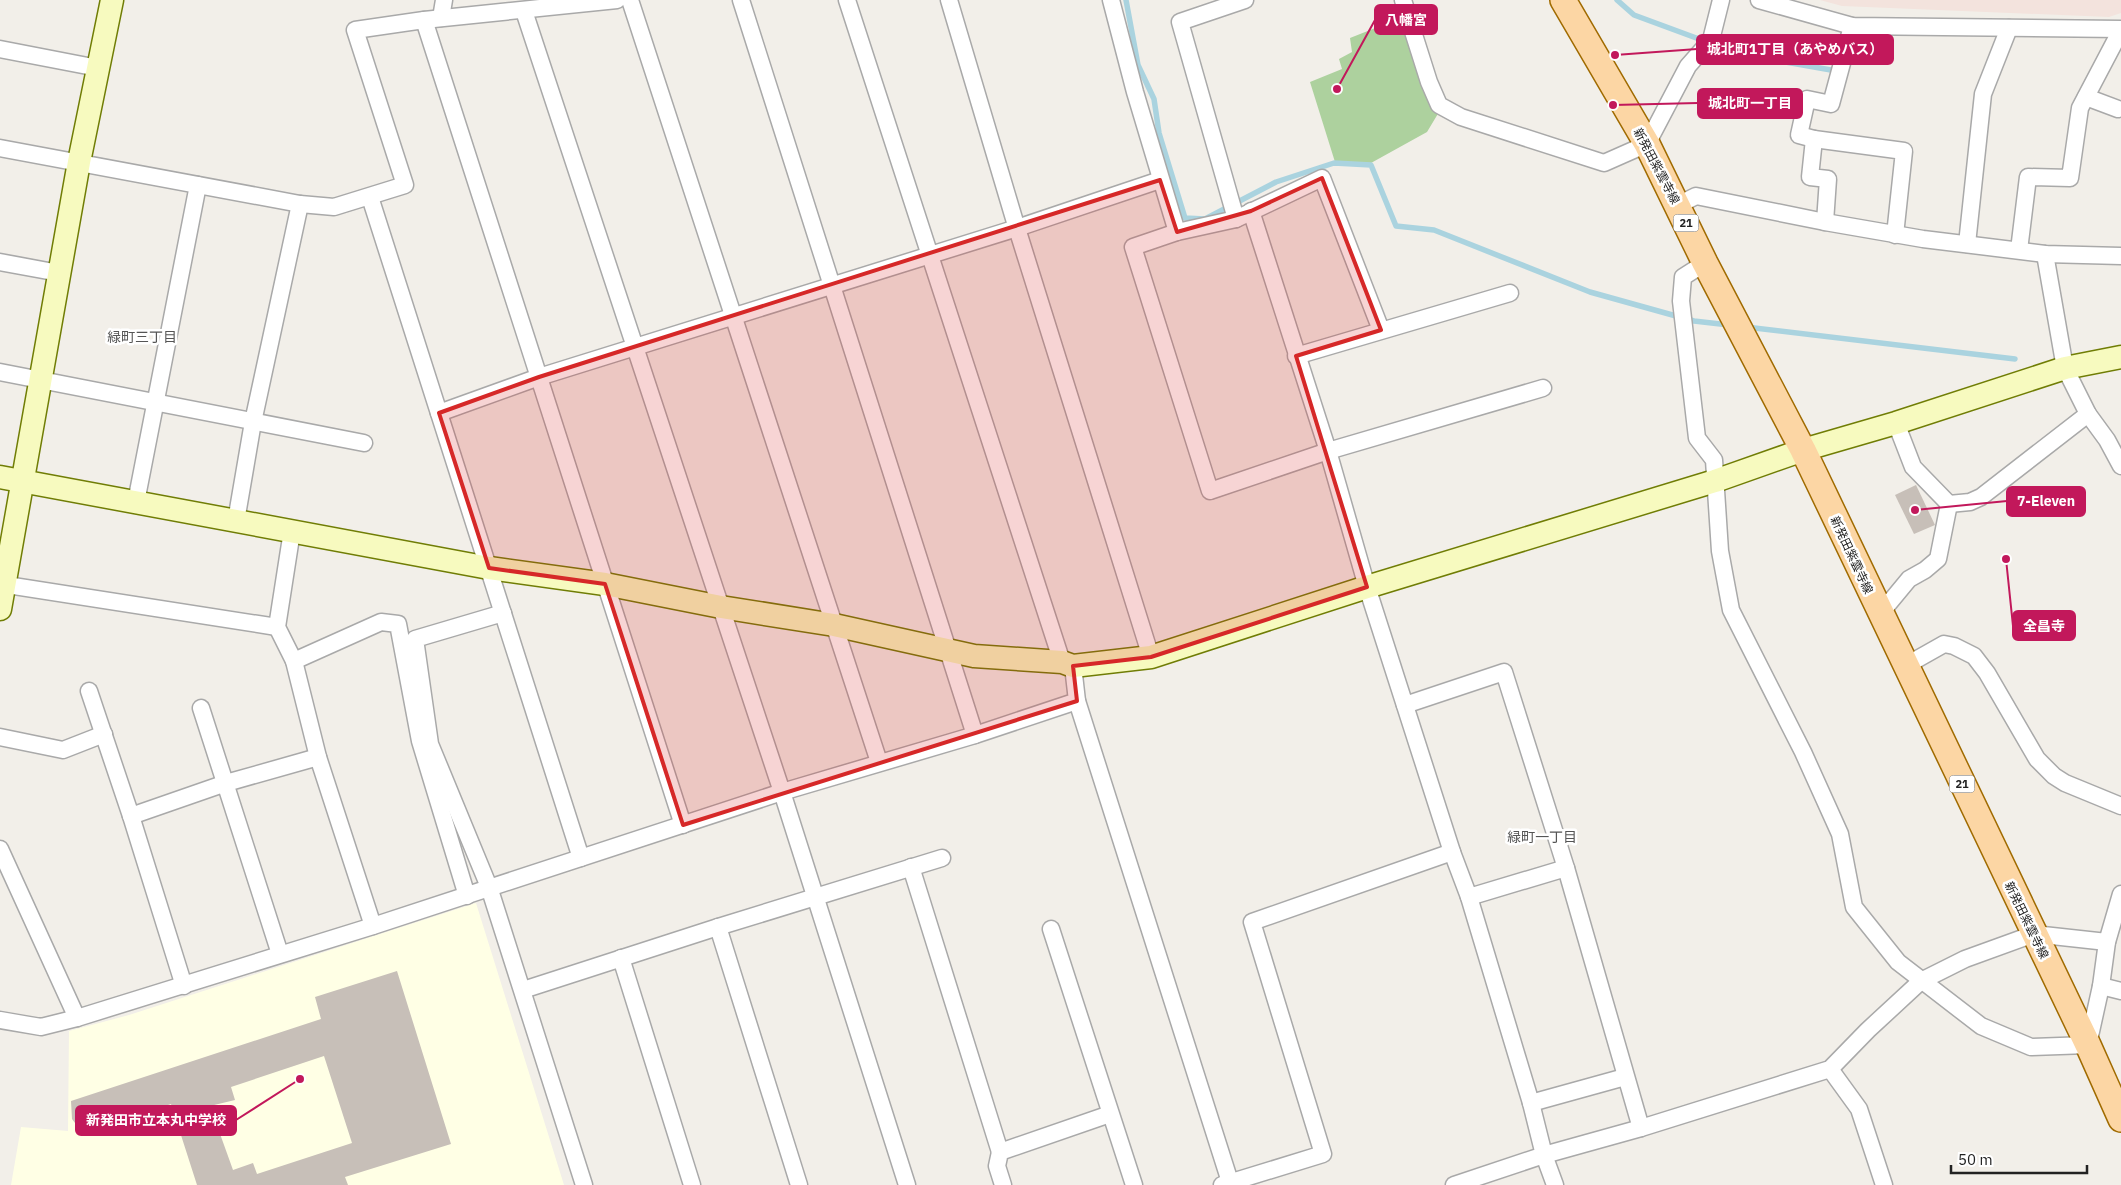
<svg xmlns="http://www.w3.org/2000/svg" width="2121" height="1185" font-family="'IBM Plex Sans','Noto Sans JP',sans-serif">
<style>
.education{fill:#ffffe5}
.military{fill:#f3e3dd}
.forest{fill:#add19e}
.lines{fill:none;stroke-linecap:round;stroke-linejoin:round}
.stream{stroke:#aad3df;stroke-width:5.5}
.building{fill:#c7bfb8;fill-rule:evenodd}
.street-casing{stroke:#a9a9a9;stroke-width:19}
.secondary-casing{stroke:#707d05;stroke-width:25}
.primary-casing{stroke:#a06b00;stroke-width:28}
.street{stroke:#fff;stroke-width:16}
.secondary{stroke:#f7fabf;stroke-width:22}
.primary{stroke:#fcd6a4;stroke-width:25}
.marked{fill:#d62828;fill-opacity:0.2;stroke:#d62828;stroke-width:4;stroke-linejoin:round}
.labels{text-anchor:middle;dominant-baseline:central;stroke-width:5;stroke-linejoin:round;paint-order:stroke}
.shield{fill:#fff;stroke:#646464;stroke-width:1}
.shield-label{font-size:11px;font-weight:bold;fill:#222}
.street-label{font-size:12px;fill:#222;stroke:#fff}
.neighbourhood-label{font-size:14px;fill:#555;stroke:#fff}
.leader{fill:none;stroke:#c2185b;stroke-width:2}
.callout-dot{fill:#c2185b;stroke:#fff;stroke-width:2}
.callout{fill:#c2185b;stroke:#c2185b;stroke-width:2}
.callout-label{font-size:14px;text-anchor:middle;font-weight:bold;fill:#fff}
</style>
<rect width="100%" height="100%" fill="#f2efe9"/>
<path class="education" d="M476 903 564 1185H11L21 1127 68 1131 69 1031 129 1015Z"/>
<path class="military" d="M1820 0H2121V13L2109 17 1842 6Z"/>
<path class="forest" d="M1408 15 1439 112 1427 132 1371 163 1335 162 1310 82 1342 69 1339 59 1352 52 1350 38Z"/>
<g class="lines">
<g class="stream">
<path d="M1126 0 1138 65 1154 99 1159 133 1185 218 1205 219 1276 182 1334 163 1371 165 1396 226 1434 230 1590 292 1694 321 1729 325"/>
<path d="M1617 0 1634 15 1699 39 1763 58 1831 70"/>
<path d="M1746 327 2015 359"/>
</g>
</g>
<g class="building">
<path d="M1916 485 1935 525 1914 534 1895 495Z"/>
<path d="M397 971 451 1144 345 1177 348 1185H197L171 1104 130 1118 81 1131 72 1119 71 1101 321 1019 315 997ZM324 1056 352 1143 257 1174 253 1163 233 1170 210 1106 235 1100 231 1087Z"/>
</g>
<g class="lines">
<defs>
<g id="street">
<path d="M630 0 879 762"/>
<path d="M741 0 975 735"/>
<path d="M847 0 1062 662"/>
<path d="M949 0 1015 222 1151 657"/>
<path d="M1111 0 1135 92 1177 232"/>
<path d="M1403 0 1429 82 1439 105 1461 117 1604 163 1647 144 1688 66 1711 40 1721 0"/>
<path d="M1759 0 1852 26 2121 29"/>
<path d="M524 11 782 792 907 1185"/>
<path d="M441 18 444 0"/>
<path d="M424 20 683 825"/>
<path d="M0 49 98 68"/>
<path d="M2086 97 2118 109"/>
<path d="M1814 139 1904 151 1895 235"/>
<path d="M0 148 300 204 334 207 405 185 355 30 424 20 617 0"/>
<path d="M370 197 581 858"/>
<path d="M1678 205 1696 196 1825 222 1923 239 2045 254 2121 256"/>
<path d="M1251 211 1328 451 1367 587 1452 852 1469 897 1531 1103 1544 1155 1555 1185"/>
<path d="M1236 219 1180 22 1245 0"/>
<path d="M1825 222 1828 179 1810 177 1814 139 1799 135 1807 99 1831 104 1852 26"/>
<path d="M1967 244 1983 94 2009 28"/>
<path d="M2019 250 2028 177 2070 178 2080 108 2121 30"/>
<path d="M2045 254 2065 368 2088 414 2107 440 2121 466"/>
<path d="M0 262 59 273"/>
<path d="M1705 263 1683 277 1681 301 1697 438 1714 460 1720 551 1731 610 1803 752 1840 834 1854 907 1898 962 1981 1026 2031 1047 2088 1045 2101 986 2107 942 2121 894"/>
<path d="M1381 330 1322 178 1236 219 1177 232 1133 247 1210 491 1328 451 1543 388"/>
<path d="M1296 356 1510 293"/>
<path d="M0 372 364 443"/>
<path d="M439 413 539 377 1017 228 1160 180"/>
<path d="M1896 423 1913 467 1949 504 1970 502 1981 497 2088 414"/>
<path d="M136 502 198 185"/>
<path d="M236 521 253 422 300 204"/>
<path d="M292 531 277 627 294 661 318 757 373 926"/>
<path d="M0 584 277 627"/>
<path d="M503 613 415 639 430 744 489 887 584 1185"/>
<path d="M1880 614 1909 579 1925 570 1938 559 1949 504"/>
<path d="M294 661 381 622 398 624 420 741 467 896"/>
<path d="M1905 666 1944 644 1954 646 1974 656 1987 673 2037 759 2054 776 2065 783 2121 806"/>
<path d="M89 691 131 816 184 986"/>
<path d="M1077 701 1231 1185"/>
<path d="M1405 705 1504 672 1566 868 1641 1128"/>
<path d="M201 708 280 954"/>
<path d="M0 737 63 750 104 734"/>
<path d="M131 816 226 783 318 757"/>
<path d="M0 849 77 1018"/>
<path d="M911 867 1000 1152"/>
<path d="M1469 897 1566 868"/>
<path d="M718 927 799 1185"/>
<path d="M1051 929 1134 1185"/>
<path d="M621 958 692 1185"/>
<path d="M2101 986 2121 991"/>
<path d="M523 990 718 927 942 858"/>
<path d="M0 1020 41 1027 77 1018 373 926 782 792 975 735 1077 701 1073 666"/>
<path d="M1830 1069 1859 1109 1884 1185"/>
<path d="M1531 1103 1625 1077"/>
<path d="M1003 1185 997 1166 1000 1152 1110 1114"/>
<path d="M1222 1185 1323 1154 1252 922 1452 852"/>
<path d="M1454 1185 1544 1155 1641 1128 1830 1069 1868 1030 1921 981 1965 959 2034 934 2107 942"/>
</g>
<g id="secondary">
<path d="M0 477 489 568 605 584 721 607 834 625 974 656 1062 662 1073 666 1151 657 1367 587 1715 481 1803 450 1896 423 2065 368 2121 357"/>
<path d="M0 609 79 162 112 0"/>
</g>
<path id="primary" d="M1563 0 1647 144 1705 263 1803 450 2088 1045 2121 1119"/>
</defs>
<use href="#street" class="street-casing"/>
<use href="#secondary" class="secondary-casing"/>
<use href="#primary" class="primary-casing"/>
<use href="#street" class="street"/>
<use href="#secondary" class="secondary"/>
<use href="#primary" class="primary"/>
</g>
<path class="marked" d="M1322 178 1381 330 1296 356 1367 587 1151 657 1073 666 1077 701 683 825 605 584 489 568 439 413 539 377 1160 180 1177 232 1251 211Z"/>
<g class="labels">
<g class="shield">
<rect x="1673.5" y="214.5" width="25" height="17" rx="4"/>
<rect x="1949.5" y="775.5" width="25" height="17" rx="4"/>
</g>
<g class="shield-label">
<text x="1686" y="223">21</text>
<text x="1962" y="784">21</text>
</g>
<g class="street-label">
<text transform="translate(1657 166) rotate(62)">新発田紫雲寺線</text>
<text transform="translate(1852 555) rotate(65)">新発田紫雲寺線</text>
<text transform="translate(2027 920) rotate(64)">新発田紫雲寺線</text>
</g>
<g class="neighbourhood-label">
<text x="142" y="337">緑町三丁目</text>
<text x="1542" y="837">緑町一丁目</text>
</g>
</g>
<path class="leader" d="M1337 89L1375 20M1615 55L1697 49M1613 105L1698 103M1915 510L2007 501M2006 559L2013 626M300 1079L236 1120"/>
<g class="callout-dot">
<circle cx="1337" cy="89" r="5"/>
<circle cx="1615" cy="55" r="5"/>
<circle cx="1613" cy="105" r="5"/>
<circle cx="1915" cy="510" r="5"/>
<circle cx="2006" cy="559" r="5"/>
<circle cx="300" cy="1079" r="5"/>
</g>
<g class="callout">
<rect x="1375" y="5" width="62" height="29" rx="5"/>
<rect x="1697" y="35" width="196" height="29" rx="5"/>
<rect x="1698" y="89" width="104" height="29" rx="5"/>
<rect x="2007" y="487" width="78" height="29" rx="5"/>
<rect x="2013" y="611" width="62" height="29" rx="5"/>
<rect x="76" y="1106" width="160" height="29" rx="5"/>
</g>
<g class="callout-label">
<text x="1406" y="25">八幡宮</text>
<text x="1795" y="54">城北町1丁目（あやめバス）</text>
<text x="1750" y="108">城北町一丁目</text>
<text x="2046" y="506">7-Eleven</text>
<text x="2044" y="631">全昌寺</text>
<text x="156" y="1125">新発田市立本丸中学校</text>
</g>
<path d="M1951 1165v8h136v-8" fill="none" stroke="#222222" stroke-width="2.5"/>
<text x="1958" y="1165" font-size="15" fill="#222222" stroke="#ffffff" stroke-width="4" paint-order="stroke">50 m</text>
</svg>
